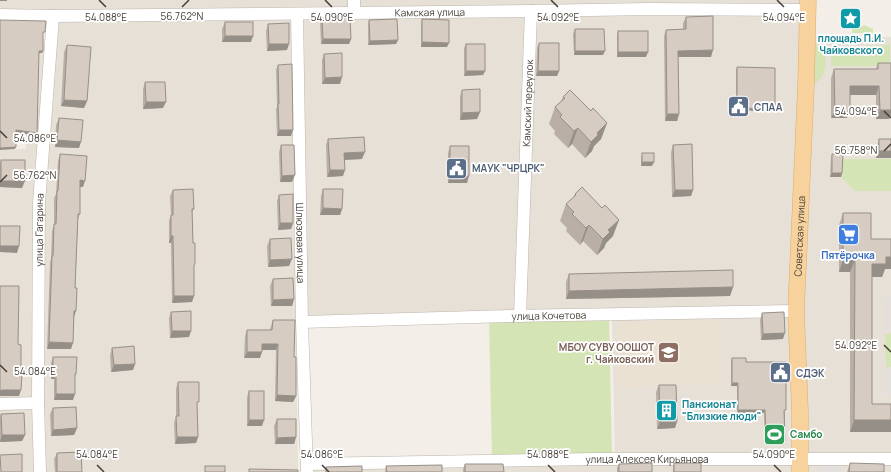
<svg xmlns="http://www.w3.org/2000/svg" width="891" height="472" font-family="Manrope,sans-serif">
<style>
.residential{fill:#e7e0d7}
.education{fill:#ebe1d3}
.green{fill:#d5e4b4}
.parking{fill:#e2dfdd}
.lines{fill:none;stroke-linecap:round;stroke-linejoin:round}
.minor-casing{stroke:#beb5ac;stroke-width:13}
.major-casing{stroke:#dcac6e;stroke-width:17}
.minor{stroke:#fff;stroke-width:12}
.major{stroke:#f7d29d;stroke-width:16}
.wall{fill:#b9afa7}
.shaded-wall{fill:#968f88}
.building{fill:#d7ccc2;stroke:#968f88}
.ticks{fill:none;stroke:#463e37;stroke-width:1.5}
.labels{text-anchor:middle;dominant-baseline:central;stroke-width:3.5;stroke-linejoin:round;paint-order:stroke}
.street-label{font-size:10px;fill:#463e37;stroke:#fff}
.culture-label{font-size:10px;font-weight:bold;fill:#0d838f;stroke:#fff}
.service-label{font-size:10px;font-weight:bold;fill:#4e5e75;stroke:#fff;text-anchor:start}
.shop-label{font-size:10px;font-weight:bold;fill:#366cbe;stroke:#fff}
.education-label{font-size:10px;font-weight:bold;fill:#785e54;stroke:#fff;text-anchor:end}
.leisure-label{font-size:10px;font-weight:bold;fill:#27864d;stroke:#fff;text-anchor:start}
.ticks-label{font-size:10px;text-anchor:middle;fill:#463e37;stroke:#fff;stroke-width:3.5;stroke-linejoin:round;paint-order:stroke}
</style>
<rect width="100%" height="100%" fill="#f3eee8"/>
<g class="residential">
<path d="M0 0H808L806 85 801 201H809L811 38 891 37V472H307V464L615 459 612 315 511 316 302 322 296 14 53 16 0 15Z"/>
<path d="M291 16 298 472H0V150L26 149V134L36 135 38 53 42 45 46 44V22Z"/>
</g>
<path class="education" d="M720 320 721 383 617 387V322Z"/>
<g class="green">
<path d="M852 19H856L855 22 858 27H862L864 25 873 29V33H852Z"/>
<path d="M817 44H821L824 45 826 48C825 65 829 74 813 85V50Z"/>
<path d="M890 45V66H831V52H858L865 46Z"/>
<path d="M841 159H891V191H855L841 177Z"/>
<path d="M609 317 612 455 492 458 489 319Z"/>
<path d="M891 333V367H886L885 335Z"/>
</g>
<g class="parking">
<path d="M832 45H863L857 51H832Z"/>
<path d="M891 296V301L890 302V331L884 332V299Z"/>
<rect x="885" y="369" width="6" height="25"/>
<rect x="821" y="462" width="21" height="10"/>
</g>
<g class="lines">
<defs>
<g id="minor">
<path d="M354 0V12"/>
<path id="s1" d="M297 14 302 322 307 472"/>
<path id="s2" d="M0 15 53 16 531 11 648 9 808 10"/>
<path id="s3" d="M520 316 531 11"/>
<path id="s4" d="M302 322 511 316 796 311"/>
<path d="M0 404 38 403"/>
<path id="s5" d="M307 464 595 459H891"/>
<path id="s6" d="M40 472 38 403 39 203 53 16"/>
</g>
<g id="major">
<path id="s7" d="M800 472V412L796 311 806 85 808 0"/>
</g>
</defs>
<use href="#minor" class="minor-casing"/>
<use href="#major" class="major-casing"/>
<use href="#minor" class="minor"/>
<use href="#major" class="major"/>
</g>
<g class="wall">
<path d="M686 17 711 57H678L679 114 677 121H665L664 36 666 30 683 29V23Z"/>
<path d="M322 18 351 39 349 44H321L320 23Z"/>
<path d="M422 19 447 47H421V24Z"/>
<path d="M369 20 398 40 396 44 368 45V24Z"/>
<path d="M225 22 251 42H222V29Z"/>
<path d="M268 24 287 50 267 51 266 31Z"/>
<path d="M575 29 603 55H574L573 34Z"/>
<path d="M618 31 646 57H617V35Z"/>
<path d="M539 43 559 71 557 76H536L537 48Z"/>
<path d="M466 44 485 71 483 75 464 76V48Z"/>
<path d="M67 45 87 101 84 108 61 106 64 52Z"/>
<path d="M324 54 340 84H322V60Z"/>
<path d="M878 63 890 116 889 119H876V95H850L847 118H831V78L834 69H876Z"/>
<path d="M278 65 291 136H277L276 109 277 107 276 70Z"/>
<path d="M737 67 774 110 736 111V70Z"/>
<path d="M145 82 163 108 143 109V89Z"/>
<path d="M462 90 480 112 477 119 460 120V96Z"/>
<path d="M563 97 591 111 607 123 601 139 594 146 592 151 585 158 572 144 568 148 554 134 555 131 549 124 555 107 561 101Z"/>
<path d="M59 118 79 148 55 147 56 125Z"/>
<path d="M328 139 362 159 344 160 343 176 327 177 326 145Z"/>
<path d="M879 139H891V158H876L877 146Z"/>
<path d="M281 145 292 182H280L279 152Z"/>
<path d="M673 145 693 190 691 196 672 197 671 152Z"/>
<path d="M450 146 467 183H448V153Z"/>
<path d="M642 153 652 166H641V158Z"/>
<path d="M60 154 83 187H80V214L78 219 74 317 71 349H47L50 262 51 259 52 231 54 225V198L56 194 58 161Z"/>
<path d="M832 154 842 173 841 177H830L831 158Z"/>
<path d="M1 160 22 188 0 187V163Z"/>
<path d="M323 189 342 209 340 215H320L321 196Z"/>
<path d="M173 190 194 209 192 212 194 268 192 302 172 303 171 243H169V221L171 215 170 196Z"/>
<path d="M575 194 613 236 606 243 604 248 597 255 583 241 580 245 566 231 567 228 560 221 566 204 573 198Z"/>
<path d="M279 195 293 223 291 229 278 230 277 201Z"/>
<path d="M843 213 871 239H891V269H885L882 277H872V404H891V432H850V272H839V225Z"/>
<path d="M270 239 289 266 268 267 267 246Z"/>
<path d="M569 274 733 287 730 296 566 299V282Z"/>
<path d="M273 279 294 299 292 306H271L270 286Z"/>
<path d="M171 312 189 337 170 338 169 318Z"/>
<path d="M762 313 783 339 761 340 760 320Z"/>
<path d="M273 320 294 357 296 396 293 402 275 401 276 350H262L260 358H244L245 336 247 330H270L271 326Z"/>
<path d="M112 348 135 364 133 370 111 372 110 355Z"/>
<path d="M53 357 76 374 75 377 73 400H54V379H51V363Z"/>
<path d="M732 358 746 362 785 412V441L784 443 765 444 764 413H737V386H731V361Z"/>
<path d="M178 382 197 407 198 437 196 443 175 444 174 423 176 417V389Z"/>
<path d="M659 385 675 428 657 429 656 392Z"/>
<path d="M249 391 262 426H247V397Z"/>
<path d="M53 408 77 428 74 435 51 436 50 414Z"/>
<path d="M1 414 25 435 22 441 0 442V417Z"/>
<path d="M277 419 296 437 294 444H275L274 426Z"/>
<path d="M57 453 82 472H55L54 459Z"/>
<path d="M674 463 701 472H673V468Z"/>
<path d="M850 463 884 472H847Z"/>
<path d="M465 464 504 472H463V469Z"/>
<path d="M619 464 652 472H617V468Z"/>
<path d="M386 466 442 472H385Z"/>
</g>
<g class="shaded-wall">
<rect x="0" y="0" width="7" height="1"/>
<path d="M225 36H253L251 42H222Z"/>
<path d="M323 39H351L349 44H321Z"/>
<path d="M398 40 396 44 368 45 370 41Z"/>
<path d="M422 42 449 43 447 47H421Z"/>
<path d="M269 44H289L287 50 267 51Z"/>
<path d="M713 50 711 57H676L678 51Z"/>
<path d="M39 51H43L42 53H38Z"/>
<path d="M575 51H605L603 55H574Z"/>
<path d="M618 52H648L646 57H617Z"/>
<path d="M466 71H485L483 75 464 76Z"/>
<path d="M538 71H559L557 76H536Z"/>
<path d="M342 77 340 84H322L325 78Z"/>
<path d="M850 86H879L876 95H847Z"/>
<path d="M64 100 87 101 84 108 61 106Z"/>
<path d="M146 102H166L163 108 143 109Z"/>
<path d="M775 107 774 110 736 111 737 109Z"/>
<path d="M835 110H850L847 118H831Z"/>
<path d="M880 110H891V116H890L889 119H876Z"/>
<path d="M480 112 477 119 460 120 462 113Z"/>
<path d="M667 114H679L677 121H665Z"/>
<path d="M607 123 601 139 594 146 592 151 585 158 591 142 597 133Z"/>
<path d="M578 128 572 144 568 148 574 131Z"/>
<path d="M16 130 37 133 36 135 15 133Z"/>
<path d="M279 130H293L291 136H277Z"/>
<path d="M57 140 81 142 79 148 55 147Z"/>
<path d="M16 147 15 149 0 150V148Z"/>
<path d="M879 151H891V158H876Z"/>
<path d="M365 152 362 159 342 160 344 153Z"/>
<path d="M642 162H654L652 166H641Z"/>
<path d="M330 170H345L343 176 327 177Z"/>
<path d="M832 173H842L841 177H830Z"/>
<path d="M295 175 292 182H280L282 176Z"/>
<path d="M469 176 467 183H448L450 177Z"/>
<path d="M80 180 85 181 83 187H78Z"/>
<path d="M1 181H25L22 188 0 187V183Z"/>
<path d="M675 190H693L691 196 672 197Z"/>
<path d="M323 208 342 209 340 215H320Z"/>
<path d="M619 220 613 236 606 243 604 248 597 255 603 239 608 230Z"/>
<path d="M280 223H293L291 229 278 230Z"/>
<path d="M589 225 583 241 580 245 586 228Z"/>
<path d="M171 236H173L171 243H169Z"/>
<path d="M0 246H19L17 253 0 252Z"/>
<path d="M886 257H891V269H885L882 277H868L872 264Z"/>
<path d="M292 259 289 266 268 267 270 260Z"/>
<path d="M843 260H855L850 272H839Z"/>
<path d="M733 287 730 296 566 299 569 291Z"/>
<path d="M174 296H194L192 302 172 303Z"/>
<path d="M294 299 292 306H271L273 300Z"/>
<path d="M74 311H76L74 317H71Z"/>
<path d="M172 331H191L189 337 170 338Z"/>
<path d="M785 333 783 339 761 340 763 334Z"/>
<path d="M49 342 73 343 71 349H47Z"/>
<path d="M262 344H278L276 350H260Z"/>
<path d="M247 352H262L260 358H244Z"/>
<path d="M135 364 133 370 111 372 114 365Z"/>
<path d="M53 373H56L54 379H51Z"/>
<path d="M732 383H738L737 386H731Z"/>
<path d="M2 390H21L19 396H0V391Z"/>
<path d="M56 394H75L73 400H54Z"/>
<path d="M277 395 296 396 293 402 275 401Z"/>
<path d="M738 410H765L764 413H737Z"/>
<path d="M249 420H264L262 426H247Z"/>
<path d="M854 420H891V432H850Z"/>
<path d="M660 422H677L675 428 657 429Z"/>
<path d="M77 428 74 435 51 436 53 430Z"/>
<path d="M2 435H25L22 441 0 442Z"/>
<path d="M177 437H198L196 443 175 444Z"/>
<path d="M296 437 294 444H275L277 438Z"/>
<path d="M766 441H785L784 443 765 444Z"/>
</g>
<g class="building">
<path d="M713 16V50L678 51 679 114H667L666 30 686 29V17Z"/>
<path d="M322 18H350L351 39H323Z"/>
<path d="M397 19 398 40 370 41 369 20Z"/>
<path d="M422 19 449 20V43L422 42Z"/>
<path d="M0 20 46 21 45 32H43V51H39L37 133 16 130V147L0 148Z"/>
<rect x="225" y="22" width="28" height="14"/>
<path d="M289 23V44H269L268 24Z"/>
<path d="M575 29H604L605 51H575Z"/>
<rect x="618" y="31" width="30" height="21"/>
<path d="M539 43H559V71H538Z"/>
<rect x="466" y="44" width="19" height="27"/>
<path d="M67 45 91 47 87 101 64 100Z"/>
<path d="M342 53V77L325 78 324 54Z"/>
<path d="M878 63H891V110H880L879 86H850V110H835L834 69H878Z"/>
<path d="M292 64 293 130H279L278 104H279L278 65Z"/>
<path d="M737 67 775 68V107L737 109Z"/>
<path d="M145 82H165L166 102H146Z"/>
<path d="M480 89V112L462 113V90Z"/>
<path d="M570 90 591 111 593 108 607 123 597 133 598 135 591 142 578 128 574 131 560 117 562 115 555 107 565 98 563 97Z"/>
<path d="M59 118 83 120 81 142 57 140Z"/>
<path d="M364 137 365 152 344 153 345 170H330L328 139Z"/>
<rect x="879" y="139" width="12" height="12"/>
<path d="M692 144 693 190H675L673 145Z"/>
<path d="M281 145H294L295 175 282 176Z"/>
<path d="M450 146H469V176L450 177Z"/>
<rect x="642" y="153" width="12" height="9"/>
<path d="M60 154 87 156 85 181 80 180V214H78L75 288H77L76 311H74L73 343 49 342 52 256H53L54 224H56L57 191H58Z"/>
<path d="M832 154H843L842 173H832Z"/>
<rect x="1" y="160" width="24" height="21"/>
<path d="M582 187 602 208 605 205 619 220 608 230 610 232 603 239 589 225 586 228 572 214 574 212 566 204 576 195 575 194Z"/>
<path d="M193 189 194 209H192L193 243H195V264L194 265V296H174L173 236H171V215H173V190Z"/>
<path d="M323 189H343L342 209 323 208Z"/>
<path d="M293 194V223H280L279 195Z"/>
<path d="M843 213H871V239H891V257H886V264H872V404H891V420H854L855 260H843Z"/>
<path d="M0 226H20L19 246H0Z"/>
<path d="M291 238 292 259 270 260V239Z"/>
<path d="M733 270V287L569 291V274Z"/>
<path d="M293 278 294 299 273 300V279Z"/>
<path d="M0 286H19L18 344 21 345V374H22L21 390H2L0 391Z"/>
<path d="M191 311V331H172L171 312Z"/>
<path d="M784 312 785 333 763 334 762 313Z"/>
<path d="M273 320H295L294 357H296V396L277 395 278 344H262V352H247V330H272Z"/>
<path d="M134 346 135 364 114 365 112 348Z"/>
<path d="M53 357H77L76 374H75V394H56V373H53Z"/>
<path d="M732 358H746V362H786V410H784L785 441H766L765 410H738V383H732Z"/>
<path d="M178 382H199V402H197L198 437H177L176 416H179Z"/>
<path d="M659 385H676L677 422H660Z"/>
<rect x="249" y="391" width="15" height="29"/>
<path d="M76 407 77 428 53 430V408Z"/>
<path d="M24 413 25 435H2L1 414Z"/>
<path d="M277 419H296V437L277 438Z"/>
<path d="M81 452 82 472H57V453Z"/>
<path d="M22 454V472H1L0 455Z"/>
<path d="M652 463V472H619V464Z"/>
<rect x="674" y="463" width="27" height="9"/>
<path d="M850 463 884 464V472H849Z"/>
<path d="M465 464H503L504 472H465Z"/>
<path d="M442 465V472H387L386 466Z"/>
<rect x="205" y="466" width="20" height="6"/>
<path d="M362 466V472H326V467Z"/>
<path d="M249 469 298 470V472H249Z"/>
</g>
<path class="ticks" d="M99 0 106 7M325 0 332 7M551 0 558 7M777 0 784 7M182 7 189 0M884 111 891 118M0 131 7 138M884 151 891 144M0 182 7 175M884 345 891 352M0 365 7 372M97 465 104 472M322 465 329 472M548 465 555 472M774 465 781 472"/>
<defs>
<symbol id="sight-square" viewBox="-11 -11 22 22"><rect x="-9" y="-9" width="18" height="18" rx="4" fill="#0f9aa8" stroke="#fff"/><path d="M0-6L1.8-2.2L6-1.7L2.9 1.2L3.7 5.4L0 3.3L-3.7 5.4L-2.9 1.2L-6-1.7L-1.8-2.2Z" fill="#fff"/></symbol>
<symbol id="civic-square" viewBox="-11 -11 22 22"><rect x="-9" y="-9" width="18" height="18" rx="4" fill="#5c6f8a" stroke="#fff"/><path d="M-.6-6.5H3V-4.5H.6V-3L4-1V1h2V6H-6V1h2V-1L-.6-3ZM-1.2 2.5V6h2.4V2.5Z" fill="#fff"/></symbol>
<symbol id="supermarket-square" viewBox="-11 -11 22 22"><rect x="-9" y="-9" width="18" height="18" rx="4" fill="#3f7fe0" stroke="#fff"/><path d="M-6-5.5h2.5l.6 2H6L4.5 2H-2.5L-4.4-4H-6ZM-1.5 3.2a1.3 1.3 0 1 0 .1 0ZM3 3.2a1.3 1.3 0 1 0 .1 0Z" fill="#fff"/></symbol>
<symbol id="school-square" viewBox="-11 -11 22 22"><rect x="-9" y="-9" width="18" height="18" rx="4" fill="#8d6e63" stroke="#fff"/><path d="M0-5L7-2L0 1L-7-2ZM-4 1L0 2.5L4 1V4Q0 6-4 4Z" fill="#fff"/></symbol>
<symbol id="building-square" viewBox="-11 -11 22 22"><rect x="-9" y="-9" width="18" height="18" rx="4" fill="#0f9aa8" stroke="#fff"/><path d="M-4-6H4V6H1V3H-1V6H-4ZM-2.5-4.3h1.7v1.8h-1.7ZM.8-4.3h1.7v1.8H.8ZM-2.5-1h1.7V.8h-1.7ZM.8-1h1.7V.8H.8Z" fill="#fff"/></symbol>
<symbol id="stadium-square" viewBox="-11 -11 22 22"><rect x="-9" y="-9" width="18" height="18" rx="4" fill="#2e9e5b" stroke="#fff"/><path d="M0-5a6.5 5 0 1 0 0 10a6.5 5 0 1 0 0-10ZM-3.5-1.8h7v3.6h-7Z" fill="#fff"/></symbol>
</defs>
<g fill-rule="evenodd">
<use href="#sight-square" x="838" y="6" width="25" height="25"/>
<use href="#civic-square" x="726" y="94" width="25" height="25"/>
<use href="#civic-square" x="444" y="156" width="25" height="25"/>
<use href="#supermarket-square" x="836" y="222" width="25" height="25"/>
<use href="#school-square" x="656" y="340" width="25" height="25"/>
<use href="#civic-square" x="768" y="360" width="25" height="25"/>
<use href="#building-square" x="654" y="398" width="25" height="25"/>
<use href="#stadium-square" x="762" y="422" width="25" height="25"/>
</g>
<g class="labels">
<g class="street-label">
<text stroke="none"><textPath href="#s2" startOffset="430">Камская улица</textPath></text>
<text stroke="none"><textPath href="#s3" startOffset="213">Камский переулок</textPath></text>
<text stroke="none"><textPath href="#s6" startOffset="242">улица Гагарина</textPath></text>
<text stroke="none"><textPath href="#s7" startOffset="236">Советская улица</textPath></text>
<text stroke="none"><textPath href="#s1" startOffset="229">Шлюзовая улица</textPath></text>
<text stroke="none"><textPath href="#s4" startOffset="247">улица Кочетова</textPath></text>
<text stroke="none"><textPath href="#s5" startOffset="340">улица Алексея Кирьянова</textPath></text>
</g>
<g class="culture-label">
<text x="851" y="38">площадь П.И.<tspan x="851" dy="12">Чайковского</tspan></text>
<text x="682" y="404" text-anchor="start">Пансионат<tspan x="682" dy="12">"Близкие люди"</tspan></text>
</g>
<g class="service-label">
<text x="754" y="107">СПАА</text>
<text x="472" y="168">МАУК "ЧРЦРК"</text>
<text x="796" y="373">СДЭК</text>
</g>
<g class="shop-label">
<text x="848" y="255">Пятёрочка</text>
</g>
<g class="education-label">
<text x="654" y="347">МБОУ СУВУ ООШОТ<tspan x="654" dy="12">г. Чайковский</tspan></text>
</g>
<g class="leisure-label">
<text x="790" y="434">Самбо</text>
</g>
</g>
<g class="ticks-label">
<text x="182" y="20">56.762°N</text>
<text x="106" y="21">54.088°E</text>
<text x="332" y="21">54.090°E</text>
<text x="558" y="21">54.092°E</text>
<text x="784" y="21">54.094°E</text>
<text x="856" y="115">54.094°E</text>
<text x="35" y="142">54.086°E</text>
<text x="856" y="154">56.758°N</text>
<text x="35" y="179">56.762°N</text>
<text x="856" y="349">54.092°E</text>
<text x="35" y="375">54.084°E</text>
<text x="97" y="458">54.084°E</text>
<text x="322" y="458">54.086°E</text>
<text x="548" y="458">54.088°E</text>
<text x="774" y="458">54.090°E</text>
</g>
</svg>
